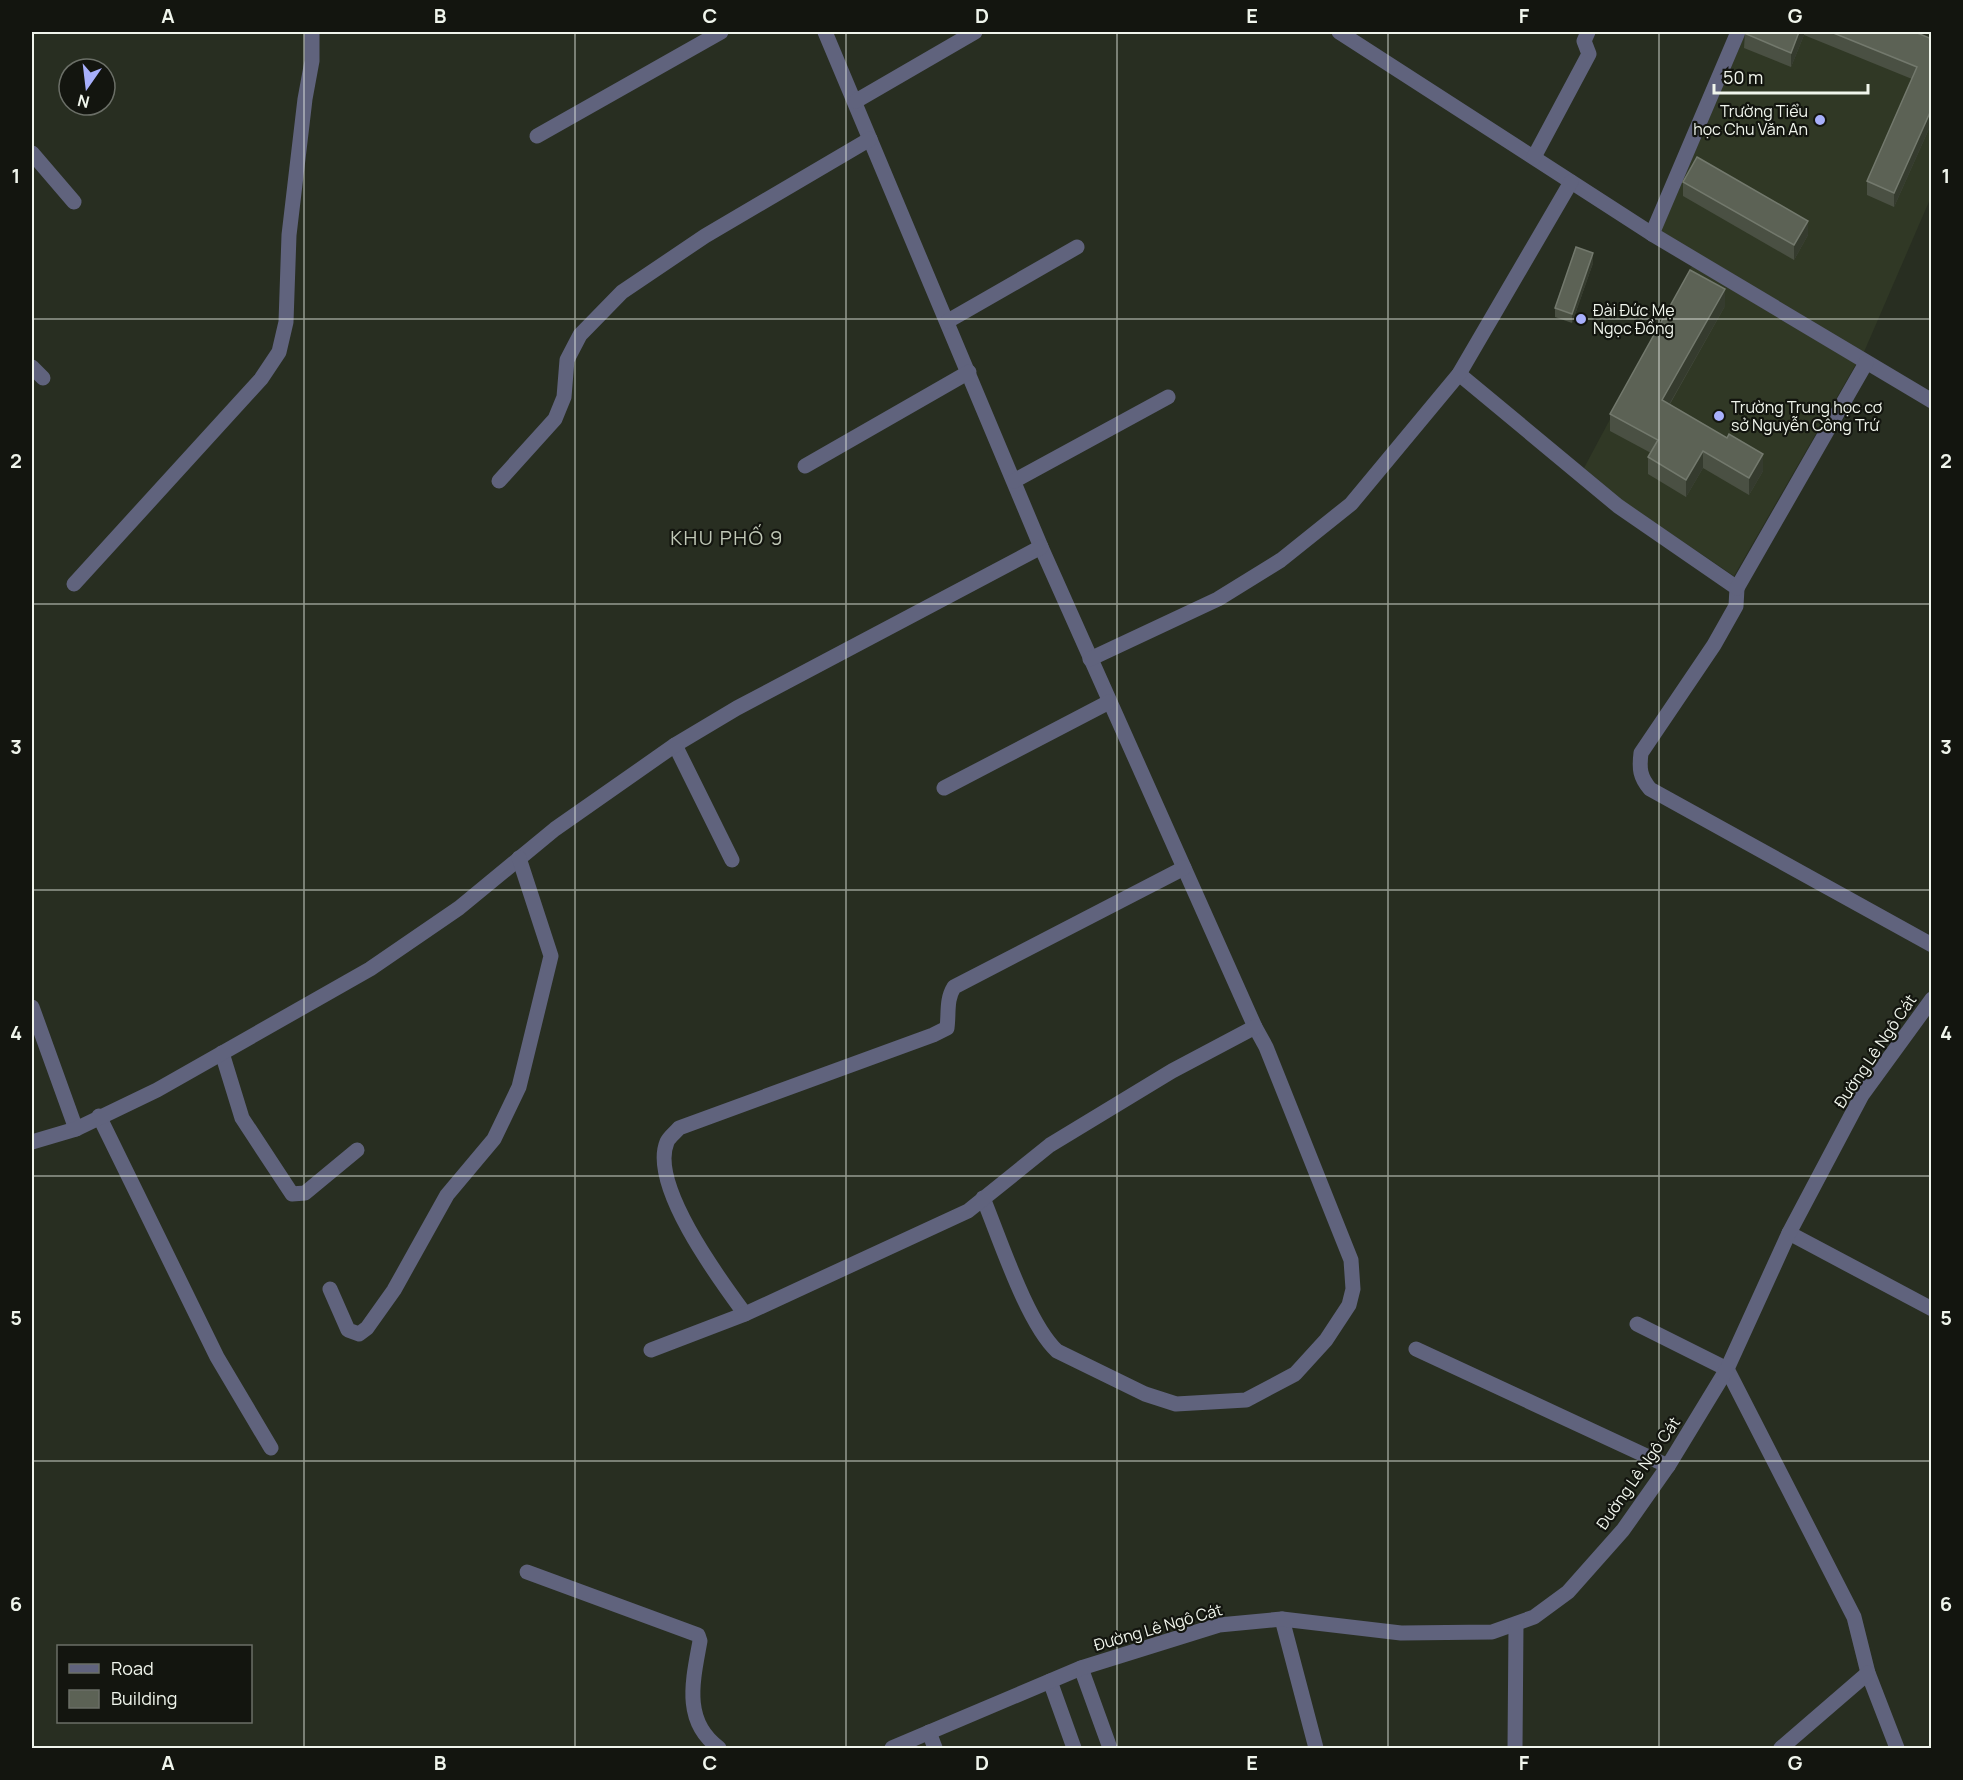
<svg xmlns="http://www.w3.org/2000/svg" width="1963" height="1780" font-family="Manrope,sans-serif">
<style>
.built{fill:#303825}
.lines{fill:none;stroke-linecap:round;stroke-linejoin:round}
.minor{stroke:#60637d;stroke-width:15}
.wall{fill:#4a5043}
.shaded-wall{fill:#353b2e}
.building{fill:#5c6255;stroke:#73796d;stroke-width:1.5}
.grid{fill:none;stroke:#f0f5ec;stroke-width:1.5;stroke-opacity:0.55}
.poi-dot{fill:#a8b0fc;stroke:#13150f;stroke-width:2}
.labels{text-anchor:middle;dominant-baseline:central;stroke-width:4.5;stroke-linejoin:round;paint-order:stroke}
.poi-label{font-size:16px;fill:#f0f5ec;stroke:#13150f;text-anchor:start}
.street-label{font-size:16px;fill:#f0f5ec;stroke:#13150f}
.quarter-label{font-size:20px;letter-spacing:1.5px;fill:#c0c8b7;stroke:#13150f}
.neatline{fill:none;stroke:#f0f5ec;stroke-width:2}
.grid-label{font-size:20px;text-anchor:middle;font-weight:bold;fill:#f0f5ec}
</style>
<rect width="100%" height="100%" fill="#282e21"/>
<g class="built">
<path d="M1746 32H1908L1931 43V197L1864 352 1661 231Z"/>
<path d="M1692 266 1856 364 1734 576 1624 502 1584 468Z"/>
</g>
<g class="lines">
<g class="minor">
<path d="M825 32 1041 547 1255 1027 1266 1047 1351 1260 1353 1289 1349 1305 1326 1340 1295 1374 1246 1400 1176 1404 1145 1394 1057 1351C1027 1323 1000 1239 983 1198"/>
<path d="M1339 32 1652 234 1932 401"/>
<path d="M856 101 975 32"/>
<path d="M537 136 721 32"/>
<path d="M32 153 74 202"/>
<path d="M1534 157 1589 54 1584 41 1588 32"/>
<path d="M1652 234 1738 32"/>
<path d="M948 321 1077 247"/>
<path d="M32 367 43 378"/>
<path d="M1459 374 1618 506 1737 588 1736 606 1714 645 1641 753C1639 769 1640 777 1650 789L1932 945"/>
<path d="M805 466 969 372"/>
<path d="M499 481 555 419 564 397 567 360 580 335 622 292 705 236 870 139"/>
<path d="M1014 481 1168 397"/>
<path d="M74 584 261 379 279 352 286 322 289 235 305 99 312 61V32"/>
<path d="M1737 588 1866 363"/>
<path d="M1090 659 1218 599 1281 560 1351 504 1459 374 1571 182"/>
<path d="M675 745 732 860"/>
<path d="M944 788 1109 702"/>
<path d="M32 1007 76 1129"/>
<path d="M222 1053 242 1118 292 1194 305 1193 357 1150"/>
<path d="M99 1116 217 1357 271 1448"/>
<path d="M32 1142 76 1129 157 1090 370 969 459 908 555 829 675 745 737 708 1041 547"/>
<path d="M1789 1233 1932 1309"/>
<path d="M330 1289 348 1330 359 1334 367 1328 394 1290 447 1195 494 1139 519 1087 551 956 519 858"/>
<path d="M745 1314C720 1280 649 1185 667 1142 669 1137 676 1132 679 1128L933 1035 947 1028C949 1013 946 1000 954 987L1184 868"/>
<path d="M1637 1324 1727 1369 1854 1617 1868 1673 1897 1748"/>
<path d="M1416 1349 1668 1466"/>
<path d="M651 1350 745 1314 968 1211 1050 1145 1172 1071 1255 1027"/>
<path d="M527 1572 698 1635 700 1641C693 1680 682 1721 719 1748"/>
<path d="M1282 1619 1316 1748"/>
<path d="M1081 1668 1110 1748"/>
<path d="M1050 1681 1074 1748"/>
<path d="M929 1732 935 1748"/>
<path d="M892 1748 1081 1668 1219 1625 1282 1619 1401 1633 1492 1632 1534 1617 1568 1592 1623 1530 1668 1466 1727 1369 1789 1233 1862 1095 1932 999"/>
<path d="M1515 1748 1516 1624"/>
<path d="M1781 1748 1868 1673"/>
</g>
</g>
<g class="wall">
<path d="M1745 32H1915L1932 39V122L1894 207 1867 195V181L1912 79 1804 35 1791 67 1744 48Z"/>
<path d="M1683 182 1808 235 1794 260 1683 196Z"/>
<path d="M1593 263 1572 323 1555 317V308Z"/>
<path d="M1725 306 1670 404 1763 471 1749 495 1703 468 1686 497 1648 474V457L1651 453 1610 431V414Z"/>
</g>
<g class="shaded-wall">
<path d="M1799 32H1804V35L1791 67V53Z"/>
<path d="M1932 108V122L1894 207V193Z"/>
<path d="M1808 221V235L1794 260V245Z"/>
<path d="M1593 253V263L1572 323V314Z"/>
<path d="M1725 289V306L1662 417V400Z"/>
<path d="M1703 451V468L1686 497V480Z"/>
<path d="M1763 454V471L1749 495V478Z"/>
</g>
<g class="building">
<path d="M1745 32H1799L1791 53 1744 33Z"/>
<path d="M1831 32H1915L1932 39V108L1894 193 1867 181 1917 67Z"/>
<path d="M1697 157 1808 221 1794 245 1683 182Z"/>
<path d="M1576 247 1593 253 1572 314 1555 308Z"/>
<path d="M1690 270 1725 289 1662 400 1727 438 1729 434 1763 454 1749 478 1703 451 1686 480 1648 457 1658 440 1610 414Z"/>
</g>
<path class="grid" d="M304 32V1748M575 32V1748M846 32V1748M1117 32V1748M1388 32V1748M1659 32V1748M32 319H1932M32 604H1932M32 890H1932M32 1176H1932M32 1461H1932"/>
<g class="poi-dot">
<circle cx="1820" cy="120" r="6"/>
<circle cx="1581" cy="319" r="6"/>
<circle cx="1719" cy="416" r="6"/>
</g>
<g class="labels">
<g class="poi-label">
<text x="1808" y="111" text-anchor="end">Trường Tiểu<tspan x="1808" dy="18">học Chu Văn An</tspan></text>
<text x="1593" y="310">Đài Đức Mẹ<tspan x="1593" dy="18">Ngọc Đồng</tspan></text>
<text x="1731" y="407">Trường Trung học cơ<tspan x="1731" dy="18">sở Nguyễn Công Trứ</tspan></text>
</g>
<g class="street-label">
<text transform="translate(1875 1051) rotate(-56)">Đường Lê Ngô Cát</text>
<text transform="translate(1638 1473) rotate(-55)">Đường Lê Ngô Cát</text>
<text transform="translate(1158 1627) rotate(-16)">Đường Lê Ngô Cát</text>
</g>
<g class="quarter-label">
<text x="727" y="537">KHU PHỐ 9</text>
</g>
</g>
<rect width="1963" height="1780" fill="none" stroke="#13150f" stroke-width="66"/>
<rect x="57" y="1645" width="195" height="78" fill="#13150f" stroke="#6b6f67" stroke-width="1.5"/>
<rect x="69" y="1664" width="30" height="9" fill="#60637d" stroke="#6b6f67" stroke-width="1.5"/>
<text x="111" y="1675" font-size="18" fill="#f0f5ec">Road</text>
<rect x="69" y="1690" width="30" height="18" fill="#5c6255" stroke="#6b6f67" stroke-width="1.5"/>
<text x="111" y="1705" font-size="18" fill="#f0f5ec">Building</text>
<g transform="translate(87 87) rotate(194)"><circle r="28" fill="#13150f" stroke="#6b6f67" stroke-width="1.5"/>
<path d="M0-4.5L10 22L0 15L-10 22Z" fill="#a8b0fc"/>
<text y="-9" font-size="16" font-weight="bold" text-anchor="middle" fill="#f0f5ec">N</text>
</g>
<path d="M1714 84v9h154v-9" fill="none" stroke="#f0f5ec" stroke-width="3"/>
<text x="1723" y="84" font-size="18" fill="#f0f5ec" stroke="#13150f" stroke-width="4.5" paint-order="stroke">50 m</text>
<rect x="33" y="33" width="1897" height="1714" class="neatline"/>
<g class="grid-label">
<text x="168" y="23">A</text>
<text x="440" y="23">B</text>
<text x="710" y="23">C</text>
<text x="982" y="23">D</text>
<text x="1252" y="23">E</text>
<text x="1524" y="23">F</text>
<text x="1795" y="23">G</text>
<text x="16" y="183">1</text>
<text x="1946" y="183">1</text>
<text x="16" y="468">2</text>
<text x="1946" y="468">2</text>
<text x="16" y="754">3</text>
<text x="1946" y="754">3</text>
<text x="16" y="1040">4</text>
<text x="1946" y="1040">4</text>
<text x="16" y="1325">5</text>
<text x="1946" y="1325">5</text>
<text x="16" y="1611">6</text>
<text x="1946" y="1611">6</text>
<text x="168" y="1770">A</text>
<text x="440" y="1770">B</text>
<text x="710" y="1770">C</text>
<text x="982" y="1770">D</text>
<text x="1252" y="1770">E</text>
<text x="1524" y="1770">F</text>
<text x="1795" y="1770">G</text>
</g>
</svg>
